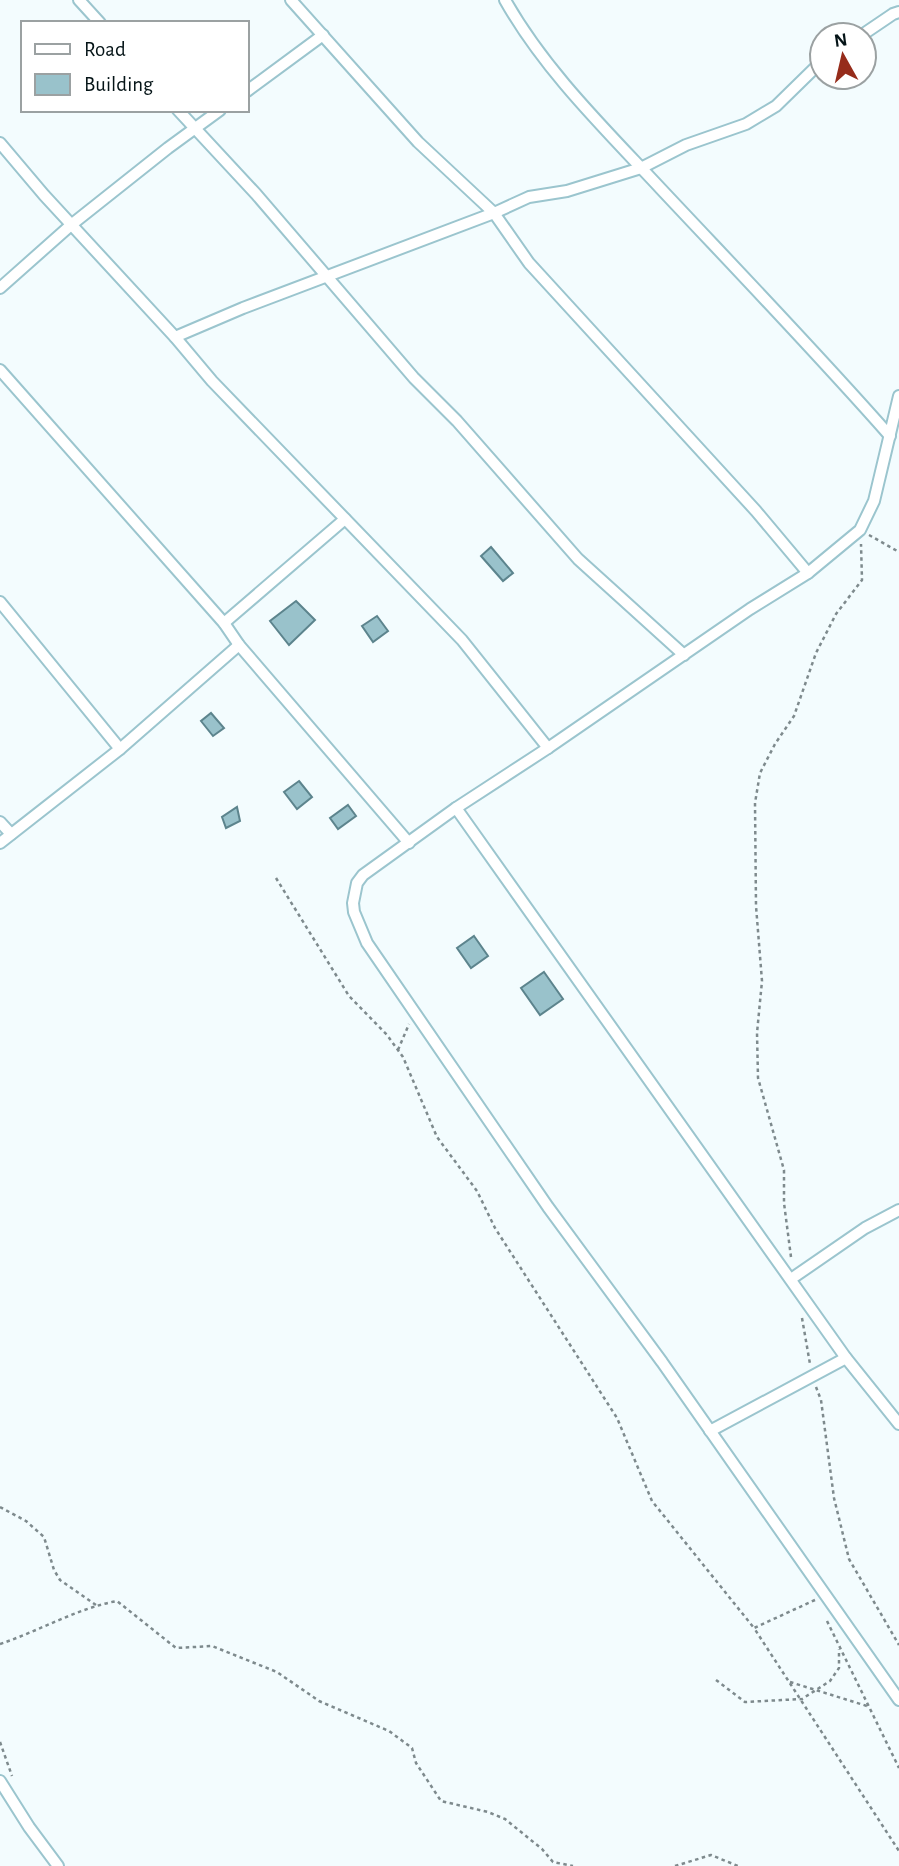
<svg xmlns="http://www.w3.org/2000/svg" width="899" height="1866" font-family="'Alegreya Sans',sans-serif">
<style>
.building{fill:#99c2cb;stroke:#5c848d;stroke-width:2}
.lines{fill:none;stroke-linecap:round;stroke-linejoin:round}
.street-casing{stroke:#9bc5ce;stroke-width:14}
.path{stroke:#7e8a8d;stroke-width:2.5;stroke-dasharray:3.5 3.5;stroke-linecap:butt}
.street{stroke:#fff;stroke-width:10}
</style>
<rect width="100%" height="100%" fill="#f3fcfe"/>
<g class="building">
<path d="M491 547 513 573 503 581 481 556Z"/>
<path d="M296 601 315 620 289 645 270 621Z"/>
<path d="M377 616 388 631 373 642 362 626Z"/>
<path d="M211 713 224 728 213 736 201 721Z"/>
<path d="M299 781 312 797 297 809 284 792Z"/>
<path d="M348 805 356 816 338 829 330 818Z"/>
<path d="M237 807 240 821 226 828 222 817Z"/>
<path d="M474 936 488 956 471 968 457 948Z"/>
<path d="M544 972 563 999 540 1015 521 988Z"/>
</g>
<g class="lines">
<defs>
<g id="street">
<path d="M79 0 100 23"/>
<path d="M291 0 418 142 494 213 529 263 756 511 808 573"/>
<path d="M505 0C545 71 606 130 661 189 738 271 816 352 890 436"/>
<path d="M862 35 893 14 899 12"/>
<path d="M247 91 323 35"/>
<path d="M178 110 256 194 414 378 457 421 578 559 684 655"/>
<path d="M0 143 44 195 175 337 212 381 462 640 548 748"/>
<path d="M0 288 71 225 168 148 220 110"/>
<path d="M175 337 243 308 494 213 529 197 567 191 641 168 686 145 746 124 776 106 822 61"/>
<path d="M0 370 224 623 239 645 409 843"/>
<path d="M899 396 874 501 860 530 808 573 750 609 548 748 456 808 363 875 357 883 353 903 354 912 367 943 548 1207 662 1362 899 1700"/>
<path d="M0 602 120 749"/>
<path d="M224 623 345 519"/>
<path d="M456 808 846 1358 899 1424"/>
<path d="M0 822 11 834"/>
<path d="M0 843 120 749 239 645"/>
<path d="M791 1279 865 1228 899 1210"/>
<path d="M710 1431 846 1358"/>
<path d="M0 1781 29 1827 58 1866"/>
</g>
</defs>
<use href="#street" class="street-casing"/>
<g class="path">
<path d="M869 535 899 552"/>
<path d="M276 878 349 996 387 1035 403 1057 437 1137 477 1191 495 1228 617 1418 652 1501 754 1628"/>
<path d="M398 1050 409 1024"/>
<path d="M791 1257 784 1203V1170L758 1078 757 1033 762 981 756 906 755 803 760 773 775 744 794 716 816 653 836 614 862 580 861 544"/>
<path d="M802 1318 810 1364"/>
<path d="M816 1387 821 1400 834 1498 849 1559 899 1645"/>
<path d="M0 1507 26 1521 44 1537 54 1570 60 1580 96 1605"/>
<path d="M815 1600 754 1628 899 1851"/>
<path d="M827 1621 899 1768"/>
<path d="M0 1644C39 1631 78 1608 117 1601L176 1648 212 1646 277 1672 319 1701 389 1731 412 1748 416 1763 441 1801 488 1812 505 1819 542 1849 553 1862 573 1866"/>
<path d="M716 1680 745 1702 802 1699 830 1681 839 1668V1649"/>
<path d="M790 1682 867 1706"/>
<path d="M0 1742 12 1776"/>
<path d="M675 1866 711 1855 738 1866"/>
</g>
<use href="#street" class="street"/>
</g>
<rect x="21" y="21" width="228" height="91" fill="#ffffff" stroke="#9ba1a2" stroke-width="2"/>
<rect x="35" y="44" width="35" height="10" fill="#ffffff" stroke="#9ba1a2" stroke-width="2"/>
<text x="84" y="56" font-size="21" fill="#051417">Road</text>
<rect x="35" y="74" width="35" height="21" fill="#99c2cb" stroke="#9ba1a2" stroke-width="2"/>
<text x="84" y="91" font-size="21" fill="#051417">Building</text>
<g transform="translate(843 56) rotate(352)"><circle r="33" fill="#ffffff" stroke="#9ba1a2" stroke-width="2"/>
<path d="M0-5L12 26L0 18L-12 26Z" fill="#962c1b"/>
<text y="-10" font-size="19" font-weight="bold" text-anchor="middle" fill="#051417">N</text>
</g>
</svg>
